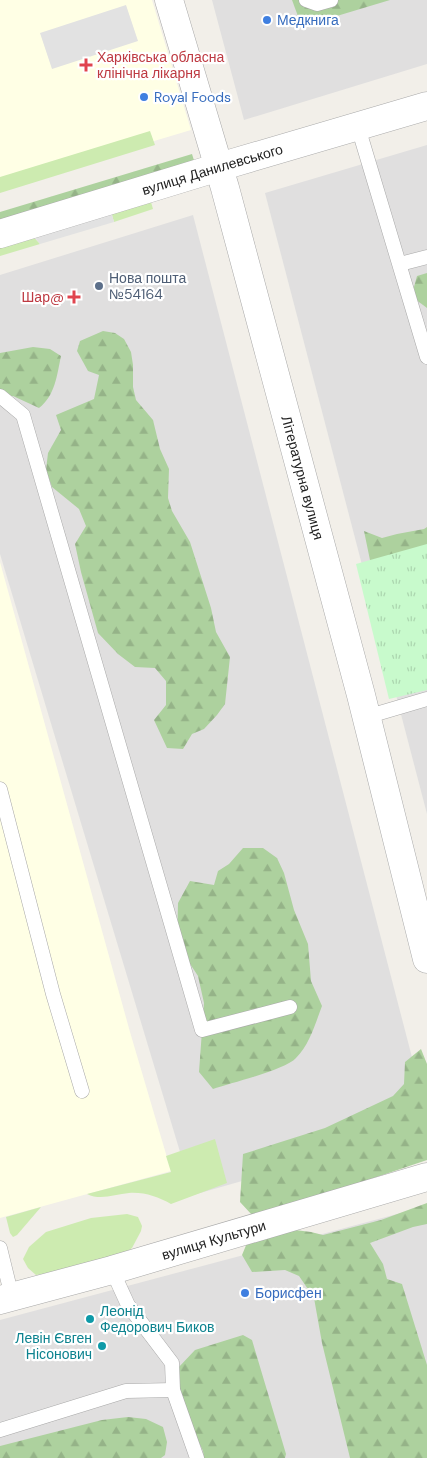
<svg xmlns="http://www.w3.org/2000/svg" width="427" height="1458" font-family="'DM Sans',sans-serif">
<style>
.residential{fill:#e0dfdf}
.education{fill:#ffffe5}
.grass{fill:#cdebb0}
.forest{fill:url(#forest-firs)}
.park{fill:url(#park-tufts)}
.parking{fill:#e2e2e2}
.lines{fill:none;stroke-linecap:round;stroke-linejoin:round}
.service-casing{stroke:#a9a9a9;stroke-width:15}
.tertiary-casing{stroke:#a9a9a9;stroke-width:29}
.service{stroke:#fff;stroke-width:14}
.tertiary{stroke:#fff;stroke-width:28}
.shop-dot{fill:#3f7fe0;stroke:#fff;stroke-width:2}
.health-dot{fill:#e0444e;stroke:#fff;stroke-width:2}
.service-dot{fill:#5c6f8a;stroke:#fff;stroke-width:2}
.culture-dot{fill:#0f9aa8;stroke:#fff;stroke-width:2}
.labels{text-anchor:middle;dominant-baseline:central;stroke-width:4.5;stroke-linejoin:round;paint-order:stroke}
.shop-label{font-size:14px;fill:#366cbe;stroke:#fff;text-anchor:start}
.health-label{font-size:14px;fill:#be3a42;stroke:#fff;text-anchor:start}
.street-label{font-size:14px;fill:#222;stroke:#fff}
.service-label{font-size:14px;fill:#4e5e75;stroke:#fff;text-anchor:start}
.culture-label{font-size:14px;fill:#0d838f;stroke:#fff;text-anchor:start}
</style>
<defs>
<pattern id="forest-firs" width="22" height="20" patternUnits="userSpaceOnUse" patternTransform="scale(1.25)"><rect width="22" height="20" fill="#add19e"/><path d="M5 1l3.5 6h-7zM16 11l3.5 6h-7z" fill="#95b388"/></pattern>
<pattern id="park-tufts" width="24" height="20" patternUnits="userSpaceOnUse" patternTransform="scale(1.25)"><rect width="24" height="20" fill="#c8facc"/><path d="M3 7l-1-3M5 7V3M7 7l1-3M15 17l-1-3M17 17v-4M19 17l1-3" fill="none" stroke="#acd6af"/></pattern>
</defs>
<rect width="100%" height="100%" fill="#f2efe9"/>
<g class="residential">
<path d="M212 0H427V64L244 120Z"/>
<path d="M427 145V814L265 193Z"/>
<path d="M193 215 427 1115V1128L193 1195 0 554V275Z"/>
<path d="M427 1206V1458H0V1320Z"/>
</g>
<g class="education">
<path d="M0 0H152L191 130 0 187Z"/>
<path d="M0 562 130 1032 171 1171 0 1218Z"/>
</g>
<g class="grass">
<path d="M150 131 155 145 0 193V177Z"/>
<path d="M149 195 153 209 114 222 110 208Z"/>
<path d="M29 232 40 244 0 256V240Z"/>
<path d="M215 1139 227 1183 171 1204C158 1197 145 1192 129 1193 115 1194 101 1201 87 1194L171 1172 166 1156Z"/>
<path d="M41 1207 17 1235 13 1237 10 1233 6 1217Z"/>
<path d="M127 1214 138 1217 142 1226 141 1231 132 1248 118 1258 51 1273 36 1275 28 1268 23 1259 29 1247 46 1232 91 1218Z"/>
</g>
<g class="forest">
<path d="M292 0H390L307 25 299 19Z"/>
<path d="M192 154 196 167 0 226V212Z"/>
<path d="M427 273V308L415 299 414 287 417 276Z"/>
<path d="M103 331 115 333 124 339 131 352 133 365V387L136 400 153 420 160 449 169 469 168 498 172 511 190 542 211 608 216 632 230 657 225 704 217 715 204 729 192 734 183 749 167 748 154 720 166 705V681L155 668 135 667 118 654 98 633 81 572 75 544 86 526 79 509 52 487 46 470 48 453 61 430 56 415 94 399 99 375 88 371 77 351 80 341Z"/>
<path d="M33 347 50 349 61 356C57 375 55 396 39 408L13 396 0 397V353Z"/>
<path d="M427 527V565H371L364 531 382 538 397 534 424 529Z"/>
<path d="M243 848H263L277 858 284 873 294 910 308 944 311 981 322 1006C315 1024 310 1044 296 1058 285 1070 231 1083 213 1089L199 1072 204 1003 198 976 177 944 178 903 190 881 214 885 218 871 229 864Z"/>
<path d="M421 1049 427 1064V1160L282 1209 252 1215 240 1202 243 1154 325 1128 393 1096 404 1084 405 1062Z"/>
<path d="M427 1203V1224L413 1227 370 1243 383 1264 387 1279 402 1284 427 1365V1458H350L322 1343 314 1298 299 1276 285 1270 252 1272 242 1255 247 1243 287 1229 311 1232 323 1235 381 1220Z"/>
<path d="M243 1335 252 1340 286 1454 285 1458H204L203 1451 180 1402 178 1368 195 1350Z"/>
<path d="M128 1417 146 1419 163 1427 167 1442 165 1455 161 1458H0V1446L102 1420Z"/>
</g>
<path class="park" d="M427 544V690L389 699 356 564Z"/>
<g class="parking">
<path d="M126 5 138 41 52 69 40 33Z"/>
<path d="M110 208 114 222 40 244 25 226Z"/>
</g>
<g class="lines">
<defs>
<g id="service">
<path d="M306 0 317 4 331 0"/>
<path d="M358 127 427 357"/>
<path d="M400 264 427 257"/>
<path d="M0 396 23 415 202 1030 290 1007"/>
<path d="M366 717 427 699"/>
<path d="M0 789 53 994 82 1091"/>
<path d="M0 1248 12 1297"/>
<path d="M112 1270 128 1305 172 1363 173 1390 197 1458"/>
<path d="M0 1430 126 1391 173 1390"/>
</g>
<g id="tertiary">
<path id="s1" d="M169 0 225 188 361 695 427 959"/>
<path id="s2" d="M0 234 219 167 427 106"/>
<path id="s3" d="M0 1300 112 1270 427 1177"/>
</g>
</defs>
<use href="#service" class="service-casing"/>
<use href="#tertiary" class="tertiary-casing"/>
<use href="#service" class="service"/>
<use href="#tertiary" class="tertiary"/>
</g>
<g class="shop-dot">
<circle cx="267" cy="20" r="5"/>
<circle cx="144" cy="97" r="5"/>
<circle cx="245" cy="1293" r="5"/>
</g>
<g class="health-dot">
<path d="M83.5 57.5h5v5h5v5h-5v5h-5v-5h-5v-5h5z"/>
<path d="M71.5 289.5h5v5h5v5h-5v5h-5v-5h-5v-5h5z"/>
</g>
<circle class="service-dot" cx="99" cy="286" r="5"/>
<g class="culture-dot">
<circle cx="90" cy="1319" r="5"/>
<circle cx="102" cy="1346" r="5"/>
</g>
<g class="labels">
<g class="shop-label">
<text x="277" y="20">Медкнига</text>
<text x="154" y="97">Royal Foods</text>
<text x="255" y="1293">Борисфен</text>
</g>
<g class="health-label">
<text x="97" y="57">Харківська обласна<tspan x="97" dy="16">клінічна лікарня</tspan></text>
<text x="64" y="297" text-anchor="end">Шар@</text>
</g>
<g class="street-label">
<text stroke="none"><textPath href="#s2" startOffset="222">вулиця Данилевського</textPath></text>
<text stroke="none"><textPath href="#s1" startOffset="496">Літературна вулиця</textPath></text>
<text stroke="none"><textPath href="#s3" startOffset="222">вулиця Культури</textPath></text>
</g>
<g class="service-label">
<text x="109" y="278">Нова пошта<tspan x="109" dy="16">№54164</tspan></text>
</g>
<g class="culture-label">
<text x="100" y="1311">Леонід<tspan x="100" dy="16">Федорович Биков</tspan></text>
<text x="92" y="1338" text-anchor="end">Левін Євген<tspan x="92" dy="16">Нісонович</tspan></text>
</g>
</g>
</svg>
